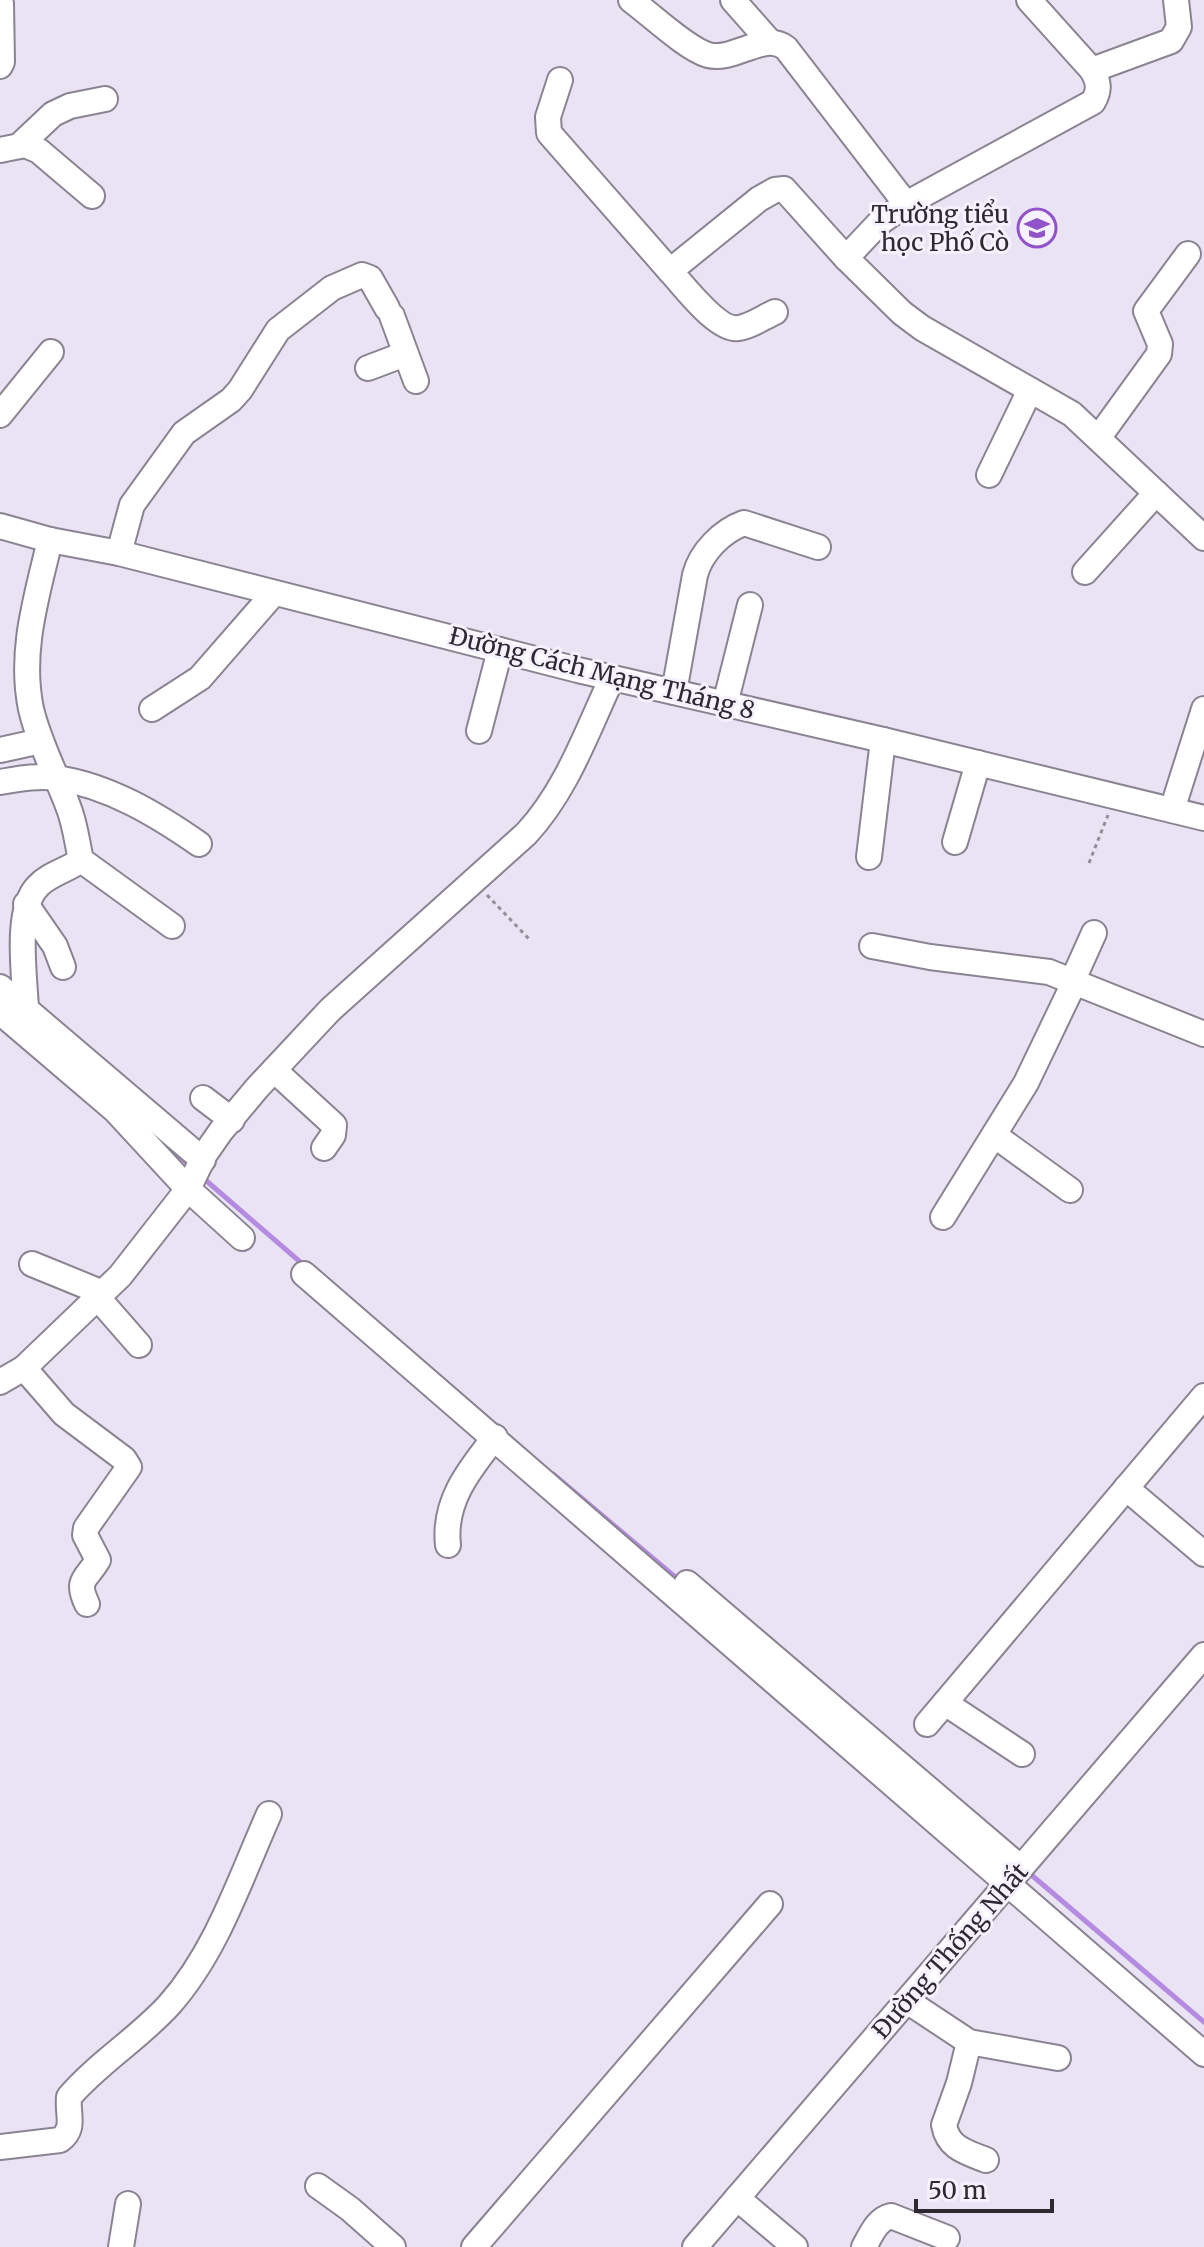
<svg xmlns="http://www.w3.org/2000/svg" width="1204" height="2247" font-family="Merriweather,serif">
<style>
.lines{fill:none;stroke-linecap:round;stroke-linejoin:round}
.stream{stroke:#b48be0;stroke-width:5}
.minor-casing{stroke:#8a8492;stroke-width:28}
.path{stroke:#938e9a;stroke-width:3;stroke-dasharray:4 4;stroke-linecap:butt}
.minor{stroke:#fff;stroke-width:24}
.labels{text-anchor:middle;dominant-baseline:central;stroke-width:6;stroke-linejoin:round;paint-order:stroke}
.poi-label{font-size:24px;fill:#2c2a30;stroke:#f6f1fe;text-anchor:end}
.street-label{font-size:24px;fill:#2c2a30;stroke:#f6f1fe}
</style>
<rect width="100%" height="100%" fill="#eae3f3"/>
<g class="lines">
<g class="stream">
<path d="M157 1137 192 1167"/>
<path d="M202 1177 306 1267"/>
<path d="M553 1474 680 1581"/>
<path d="M1028 1872 1204 2022"/>
</g>
<defs>
<g id="minor">
<path d="M631 0C650 14 687 49 708 55 734 62 764 31 786 48L906 204"/>
<path d="M733 0 770 42"/>
<path d="M0 66 2 62 1 4"/>
<path d="M1092 70 1171 41 1179 27 1176 0"/>
<path d="M560 80 548 117 549 133 670 271 759 199 775 190 784 189 846 258 902 313 922 328 1072 414 1204 538"/>
<path d="M19 146 53 114 70 106 105 99"/>
<path d="M0 150 25 145 39 151 92 196"/>
<path d="M846 258 879 223 906 204 1093 102C1100 90 1099 82 1092 70L1029 0"/>
<path d="M670 271C684 286 718 332 739 328 751 326 764 317 775 312"/>
<path d="M392 316 416 381"/>
<path d="M368 368 405 354"/>
<path d="M0 415 51 352"/>
<path d="M1099 437 1159 354 1160 344 1146 311 1188 254"/>
<path d="M989 475 1030 390"/>
<path d="M0 526 50 540 119 553 578 670 883 740 1204 818"/>
<path d="M50 540C37 596 19 651 31 709 39 743 56 774 68 806 75 823 77 842 81 860L172 926"/>
<path d="M119 553 132 505 184 433 231 400 240 390 278 330 332 288 362 275 370 278 387 308"/>
<path d="M1085 572 1156 493"/>
<path d="M674 692 695 575C701 552 722 531 744 523L818 547"/>
<path d="M725 704 750 605"/>
<path d="M152 709 200 678 274 593"/>
<path d="M479 731 500 650"/>
<path d="M0 750 41 741"/>
<path d="M0 782C18 779 38 775 57 778 109 786 156 814 199 844"/>
<path d="M1172 810 1204 709"/>
<path d="M955 842 978 763"/>
<path d="M869 857 883 740"/>
<path d="M26 904 55 946 63 967"/>
<path d="M872 946 930 957 1049 972 1204 1034"/>
<path d="M1072 982 1094 933"/>
<path d="M0 987 203 1160"/>
<path d="M26 1010C25 978 14 910 38 886 49 874 68 870 81 860"/>
<path d="M0 1012 115 1110 188 1189 242 1238"/>
<path d="M274 1070 334 1125 333 1135 324 1148"/>
<path d="M203 1098 232 1120"/>
<path d="M994 1135 1070 1190"/>
<path d="M943 1217 1026 1083 1074 983"/>
<path d="M32 1264 103 1293"/>
<path d="M304 1274 1204 2054"/>
<path d="M98 1298 139 1345"/>
<path d="M24 1368 64 1414 124 1459 129 1467 86 1528 85 1535 98 1560C87 1579 75 1579 87 1604"/>
<path d="M0 1382 24 1368 120 1276 188 1189 205 1154 221 1131 257 1088 330 1010 526 834C567 790 587 731 612 678"/>
<path d="M1126 1488 1204 1554"/>
<path d="M448 1545C443 1501 470 1469 495 1437"/>
<path d="M687 1583 1021 1868"/>
<path d="M945 1703 1022 1754"/>
<path d="M927 1724 1204 1396"/>
<path d="M907 2001 969 2042 1058 2058"/>
<path d="M969 2042 959 2083 944 2125C948 2148 966 2152 986 2160"/>
<path d="M0 2147 60 2140C76 2128 67 2115 69 2097 98 2063 138 2039 169 2005 217 1951 240 1879 269 1814"/>
<path d="M318 2186 350 2209 393 2247"/>
<path d="M737 2198 795 2247"/>
<path d="M121 2247 128 2204"/>
<path d="M474 2247 770 1904"/>
<path d="M695 2247 1204 1655"/>
<path d="M864 2247C871 2235 877 2219 891 2216L947 2238"/>
</g>
</defs>
<use href="#minor" class="minor-casing"/>
<g class="path">
<path d="M1089 863 1108 815"/>
<path d="M487 895 530 940"/>
</g>
<use href="#minor" class="minor"/>
</g>
<defs>
<symbol id="school-ring" viewBox="-11 -11 22 22"><circle r="9.5" fill="#f6f1fe" stroke="#9153c9" stroke-width="1.5"/><path d="M0-5L7-2L0 1L-7-2ZM-4 1L0 2.5L4 1V4Q0 6-4 4Z" fill="#9153c9"/></symbol>
</defs>
<g fill-rule="evenodd">
<use href="#school-ring" x="1015" y="206" width="44" height="44"/>
</g>
<g class="labels">
<g class="poi-label">
<text x="1009" y="214">Trường tiểu<tspan x="1009" dy="28">học Phố Cò</tspan></text>
</g>
<g class="street-label">
<text transform="translate(602 673) rotate(14)">Đường Cách Mạng Tháng 8</text>
<text transform="translate(950 1951) rotate(-49)">Đường Thống Nhất</text>
</g>
</g>
<path d="M916 2199v12h136v-12" fill="none" stroke="#2c2a30" stroke-width="4"/>
<text x="928" y="2199" font-size="24" fill="#2c2a30" stroke="#f6f1fe" stroke-width="6" paint-order="stroke">50 m</text>
</svg>
